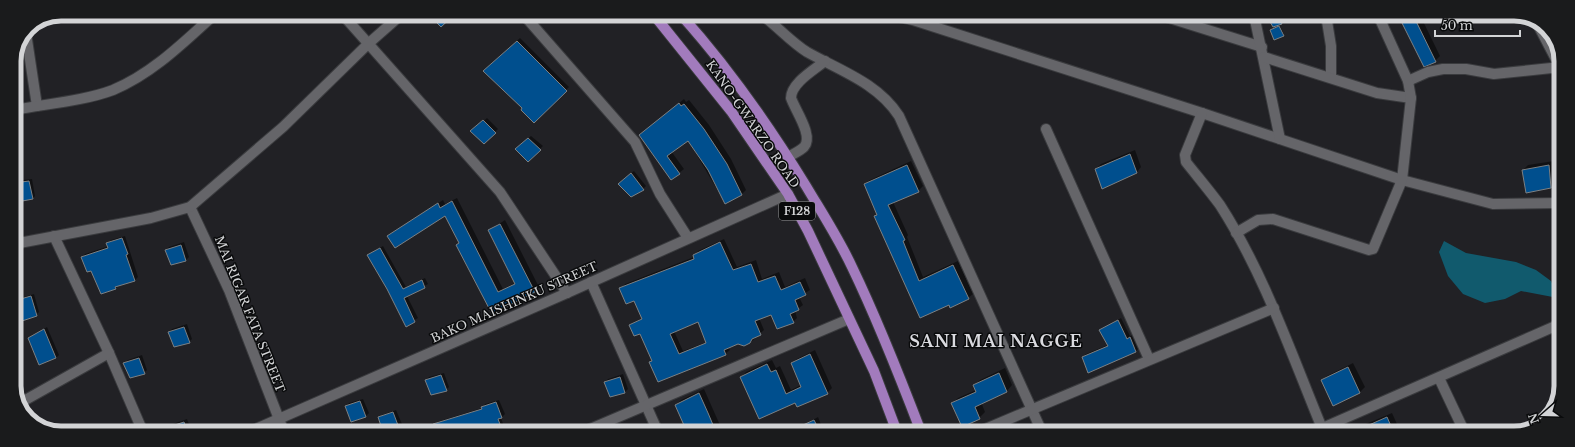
<svg xmlns="http://www.w3.org/2000/svg" width="1575" height="447" font-family="'Libre Baskerville',serif">
<style>
.water{fill:#115a6d}
.shadow{fill:#0007;fill-rule:evenodd}
.building{fill:#004f8e;stroke:#7c8083;fill-rule:evenodd}
.lines{fill:none;stroke-linecap:round;stroke-linejoin:round}
.minor-casing{stroke:#3a3b3e;stroke-width:12}
.primary-casing{stroke:#3a3b3e;stroke-width:12}
.minor{stroke:#656569;stroke-width:10}
.primary{stroke:#a27bbd;stroke-width:10}
.labels{text-anchor:middle;dominant-baseline:central;stroke-width:3;stroke-linejoin:round;paint-order:stroke}
.shield{fill:#0a0b0c;stroke:#979899;stroke-width:1}
.shield-label{font-size:11px;font-weight:bold;fill:#d3d4d6}
.street-label{font-size:12px;fill:#d3d4d6;stroke:#0a0b0c}
.district-label{font-size:16px;font-weight:bold;letter-spacing:1px;fill:#dadadf;stroke:#0a0b0c}
.rim{fill:none;stroke:#d3d4d6;stroke-width:5}
</style>
<rect width="100%" height="100%" fill="#212125"/>
<path class="water" d="M1444 241 1466 253 1516 262 1536 270 1551 281 1558 298 1521 291 1505 299 1485 303 1463 294 1448 276 1439 252Z"/>
<g class="shadow">
<path d="M1273 15H1280L1283 21 1273 26Z"/>
<path d="M1399 15H1420L1440 56 1435 61Z"/>
<path d="M1280 26 1284 34 1283 35 1272 29Z"/>
<path d="M520 38 569 87 534 121 487 68Z"/>
<path d="M684 99 686 102 689 100 709 125 731 159 746 190 742 194 725 203 688 140 671 151 684 169 679 173 645 131Z"/>
<path d="M487 118 498 129 484 143 475 129Z"/>
<path d="M531 136 543 146 528 160 519 146Z"/>
<path d="M1135 150 1141 167 1137 172 1096 169 1101 164Z"/>
<path d="M911 161 923 186 918 191 893 202 908 235 907 237 923 277 958 261 973 294 968 298 949 304 921 317 865 184 870 180Z"/>
<path d="M1554 161 1556 182 1551 187 1523 170 1528 165Z"/>
<path d="M634 171 646 186 643 189 622 181Z"/>
<path d="M32 179 35 196 32 199 14 202V181Z"/>
<path d="M457 198 503 289 515 283 490 230 505 220 539 287 534 291 492 312 457 245 460 242 446 214 388 236 443 200 445 204Z"/>
<path d="M125 236 138 277 135 280 118 285 116 289 92 269 82 257 85 254 109 246 108 243 111 240Z"/>
<path d="M724 239 737 267 756 260 762 279 779 272 785 287 805 278 810 290 799 297 803 305 795 311 797 318 793 322 771 313 759 318 764 330 750 343H738L728 347 730 350 725 354 651 362 653 360 641 333 631 325 642 318 635 300 621 289 625 284 694 257 698 251ZM699 321 707 342 683 351 674 331Z"/>
<path d="M184 242 189 257 186 260 172 264 166 250 169 247Z"/>
<path d="M383 246 406 287 425 278 428 284 407 296 418 318 406 325 388 288 368 255Z"/>
<path d="M34 294 39 312 36 315 18 301 21 298Z"/>
<path d="M1121 318 1130 336 1133 335 1139 348 1136 351 1088 371 1083 357 1086 354 1108 345 1101 330Z"/>
<path d="M187 324 192 339 189 342 169 332 172 329Z"/>
<path d="M47 327 59 355 56 358 29 339Z"/>
<path d="M815 350 832 388 827 393 796 401 741 377 746 372 772 360 776 368 780 366 791 390 801 385 792 363 797 359Z"/>
<path d="M142 355 147 370 144 373 125 363 128 360Z"/>
<path d="M1353 363 1365 387 1360 392 1334 404 1322 380 1327 376Z"/>
<path d="M1005 368 1012 385 1007 391 981 402 985 412 979 418 952 404 958 398 976 390 974 386 980 380Z"/>
<path d="M444 373 449 387 446 390 426 380 429 377Z"/>
<path d="M623 374 628 389 625 392 611 396 605 382 608 379Z"/>
<path d="M704 389 723 432H681V430L685 425 676 405 681 400Z"/>
<path d="M363 399 369 413 366 416 346 406 349 403Z"/>
<path d="M499 400 505 414 501 418 506 432H437L434 425 437 422 482 408 485 404Z"/>
<path d="M396 410 402 424 399 427 379 418 382 415Z"/>
<path d="M1392 413 1401 433H1348L1349 431Z"/>
<path d="M818 417 824 432H805L807 431 804 425Z"/>
<path d="M187 419 192 432H172L170 427 173 424Z"/>
<path d="M608 426 611 432H595Z"/>
</g>
<g class="building">
<path d="M428 14H455L441 27Z"/>
<path d="M1266 15H1278L1282 24 1273 27Z"/>
<path d="M1398 15H1413L1436 62 1424 67Z"/>
<path d="M1279 26 1284 36 1274 40 1270 30Z"/>
<path d="M517 41 567 91 534 123 521 110 522 108 483 71Z"/>
<path d="M679 103 681 106 684 104 704 129 727 164 742 195 725 204 708 170 688 141 667 156 680 174 671 180 639 135Z"/>
<path d="M483 120 496 133 484 144 470 131Z"/>
<path d="M528 138 541 150 528 162 515 149Z"/>
<path d="M1130 154 1137 173 1102 189 1095 169Z"/>
<path d="M907 165 919 192 888 205 905 240 903 241 919 281 953 265 969 299 950 308 949 305 920 318 874 216 877 215 864 184Z"/>
<path d="M1549 165 1551 188 1526 193 1522 170Z"/>
<path d="M631 173 644 190 631 197 618 184Z"/>
<path d="M29 181 33 199 17 202 14 183Z"/>
<path d="M452 201 498 292 515 284 488 230 500 224 535 292 492 314 456 245 459 243 445 216 395 248 387 236 438 203 440 208Z"/>
<path d="M122 238 128 254 126 255 135 281 115 287 116 289 101 294 91 271 87 272 81 257 108 248 106 243Z"/>
<path d="M720 242 733 270 751 264 758 282 775 276 781 290 800 282 806 295 795 300 799 310 790 314 794 323 777 329 771 315 755 321 761 335 752 339 750 343 744 346 738 344 724 350 726 355 658 382 649 362 652 361 640 334 634 336 629 325 642 319 634 301 626 304 619 288 694 259 693 255ZM698 322 706 343 679 354 670 334Z"/>
<path d="M181 245 186 261 171 265 165 250Z"/>
<path d="M380 248 403 289 422 280 425 288 404 298 415 322 406 327 387 289 367 255Z"/>
<path d="M31 296 37 316 22 321 17 300Z"/>
<path d="M1118 320 1127 339 1130 337 1136 352 1088 373 1082 357 1108 346 1099 330Z"/>
<path d="M184 327 190 343 174 347 168 332Z"/>
<path d="M44 329 56 358 39 365 28 338Z"/>
<path d="M810 354 828 394 797 407 795 403 759 419 740 377 767 364 771 372 776 370 786 394 801 387 791 363Z"/>
<path d="M139 358 145 374 130 378 123 363Z"/>
<path d="M1348 367 1360 393 1333 406 1321 380Z"/>
<path d="M999 373 1007 392 975 407 980 419 962 427 951 403 976 392 973 385Z"/>
<path d="M441 375 447 391 431 395 425 380Z"/>
<path d="M620 377 625 393 610 397 604 382Z"/>
<path d="M699 393 708 413 716 432H687L675 405Z"/>
<path d="M360 401 366 417 351 422 345 406Z"/>
<path d="M496 402 502 418 498 419 503 432H485L483 427 465 432H436L433 424 482 409 481 407Z"/>
<path d="M393 412 399 428 383 432 378 417Z"/>
<path d="M1387 417 1394 433H1351Z"/>
<path d="M814 420 820 432H807L803 425Z"/>
<path d="M184 422 188 432H159V430Z"/>
</g>
<g class="lines">
<defs>
<g id="minor">
<path d="M342 14 500 192 567 293"/>
<path d="M523 14 635 142 660 194 688 238"/>
<path d="M762 15C777 26 791 42 807 52 839 70 878 83 899 116L1042 432"/>
<path d="M889 15 913 20 1202 113 1402 180 1493 204 1560 203"/>
<path d="M1160 15 1262 47"/>
<path d="M1254 15 1280 139"/>
<path d="M1326 15 1331 46V77"/>
<path d="M1537 23 1560 67"/>
<path d="M26 33 37 106"/>
<path d="M1264 57 1377 93 1411 98"/>
<path d="M1408 81 1428 72 1443 69H1466L1494 74 1561 67"/>
<path d="M14 110C44 104 84 101 113 90 152 74 184 42 215 14"/>
<path d="M1202 113 1185 155 1186 162C1197 176 1209 190 1220 205 1265 275 1292 356 1324 433"/>
<path d="M1046 129 1149 359"/>
<path d="M788 157C793 154 800 151 804 147 814 136 795 110 791 98 791 83 814 70 825 61"/>
<path d="M190 207 229 290 284 432"/>
<path d="M1236 233 1258 220 1273 219 1369 250 1373 249 1402 180 1411 98 1408 81 1378 15"/>
<path d="M54 236 109 353 143 432"/>
<path d="M14 244 151 218 190 207 283 127 369 43 402 14"/>
<path d="M591 282 658 432"/>
<path d="M1439 378 1465 433"/>
<path d="M20 403 109 353"/>
<path d="M249 432 567 293 788 194"/>
<path d="M583 432 849 319"/>
<path d="M978 432 1274 308"/>
<path d="M1311 433 1560 324"/>
</g>
<g id="primary">
<path d="M654 15 731 111 788 194 808 231 874 371 897 432"/>
<path d="M681 15C728 67 769 126 806 186 822 213 839 239 852 267 878 321 900 377 921 432"/>
</g>
</defs>
<use href="#minor" class="minor-casing"/>
<use href="#primary" class="primary-casing"/>
<use href="#minor" class="minor"/>
<use href="#primary" class="primary"/>
</g>
<g class="labels">
<rect class="shield" x="779" y="202" width="36" height="18" rx="3"/>
<g class="shield-label">
<text x="797" y="211">F128</text>
</g>
<g class="street-label">
<text transform="translate(753 124) rotate(55)">KANO-GWARZO ROAD</text>
<text transform="translate(514 302) rotate(-24)">BAKO MAISHINKU STREET</text>
<text transform="translate(250 314) rotate(68)">MAI RIGAR FATA STREET</text>
</g>
<g class="district-label">
<text x="996" y="341">SANI MAI NAGGE</text>
</g>
</g>
<path d="M0 0H1575V447H0ZM61 21H1514A40 40 0 0 1 1554 61V386A40 40 0 0 1 1514 426H61A40 40 0 0 1 21 386V61A40 40 0 0 1 61 21Z" fill="#1a1b1c" fill-rule="evenodd"/>
<path class="rim" d="M61 21H1514A40 40 0 0 1 1554 61V386A40 40 0 0 1 1514 426H61A40 40 0 0 1 21 386V61A40 40 0 0 1 61 21Z"/>
<g transform="translate(1543 415) rotate(250)" stroke="#0a0b0c" stroke-width="3" paint-order="stroke">
<path d="M0-3L7 15L0 10L-7 15Z" fill="#d3d4d6"/>
<text y="-6" font-size="11" font-weight="bold" text-anchor="middle" fill="#d3d4d6">N</text>
</g>
<path d="M1435 30v6h85v-6" fill="none" stroke="#d3d4d6" stroke-width="2"/>
<text x="1441" y="30" font-size="12" fill="#d3d4d6" stroke="#0a0b0c" stroke-width="3" paint-order="stroke">50 m</text>
</svg>
